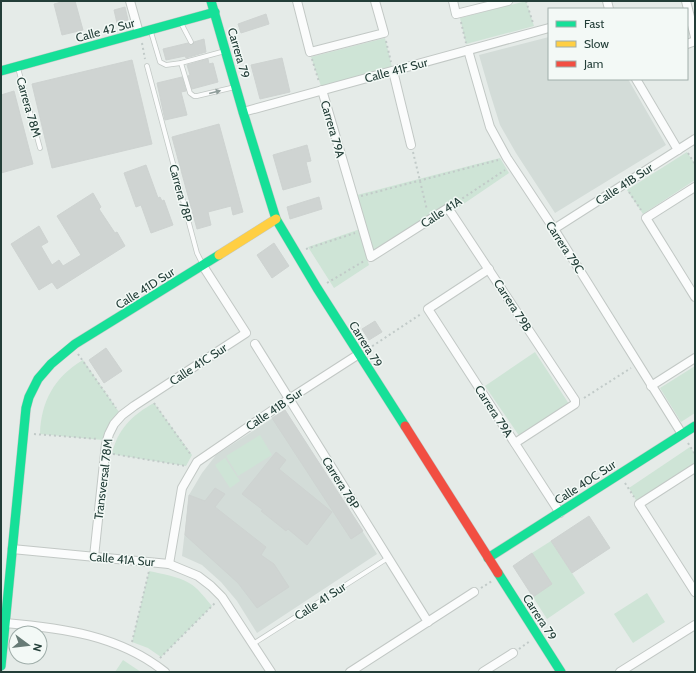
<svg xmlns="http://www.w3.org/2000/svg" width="696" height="673" font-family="Cabin,sans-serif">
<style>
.built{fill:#d3dcd8}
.green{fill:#cee4d6}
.building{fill:#cfd4d2;stroke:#ced3d1}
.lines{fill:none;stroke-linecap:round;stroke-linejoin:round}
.lane-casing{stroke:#c2c8c5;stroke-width:5.5}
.street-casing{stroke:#c2c8c5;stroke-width:10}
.fast-casing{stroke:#c0c8c5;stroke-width:10}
.slow-casing{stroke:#c0c8c5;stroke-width:10}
.jam-casing{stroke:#c0c8c5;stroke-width:10}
.path{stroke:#c1cac8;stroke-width:2;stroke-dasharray:2 3;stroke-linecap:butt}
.lane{stroke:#fbfcfc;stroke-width:4}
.street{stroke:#fbfcfc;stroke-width:8}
.fast{stroke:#16e098;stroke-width:9}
.slow{stroke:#ffcf43;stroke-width:9}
.jam{stroke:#f24e42;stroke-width:9}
.oneway{fill:#8f9d9a}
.labels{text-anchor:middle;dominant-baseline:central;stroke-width:3;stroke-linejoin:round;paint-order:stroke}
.street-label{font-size:12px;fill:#233e38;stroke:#f3f9f6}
</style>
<rect width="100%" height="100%" fill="#e5ebe8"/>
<g class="built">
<path d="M549 37V79H628L666 145 555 213 516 153 500 125 490 93 479 55Z"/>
<path d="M285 410 377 554 257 633 237 601 221 582 202 565 182 556 189 495 202 473 216 455Z"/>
</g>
<g class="green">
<path d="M526 1 534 26 466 44 460 18Z"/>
<path d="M385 38 392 67 321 86 311 57Z"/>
<path d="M687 152 695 164V180L643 214 627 190Z"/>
<path d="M500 158 509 173 456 209 451 203 366 256 369 265 334 288 308 247 366 227 357 195Z"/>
<path d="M535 352 569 404 520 437 485 386Z"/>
<path d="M83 360 119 412C110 420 106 428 103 440L40 434C41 402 54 377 83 360Z"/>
<path d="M695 366V413L681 422 660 388Z"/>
<path d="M154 403 192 455 186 466 112 454C117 430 132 415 154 403Z"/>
<path d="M260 435 272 455 238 476 226 456Z"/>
<path d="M690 447 695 454V464L637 502 629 488Z"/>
<path d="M225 458 240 481 230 488 215 465Z"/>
<path d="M551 541 585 593 547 619 533 597 532 553Z"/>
<path d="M149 571C162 574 177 576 189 583 198 588 205 598 212 606L161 657 148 648 132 642Z"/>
<path d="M647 593 665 622 633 643 614 614Z"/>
<path d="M123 660 141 672H115Z"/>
</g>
<g class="building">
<path d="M65 1H75L83 30 62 35 54 4Z"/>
<path d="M125 7 128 20 117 23 114 10Z"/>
<path d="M266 14 269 24 241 33 238 24Z"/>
<path d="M204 39 206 52 186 58 185 56 166 60 163 49 188 43 189 45H192L194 42Z"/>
<path d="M282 58 290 92 260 99 251 65Z"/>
<path d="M208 59 209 64 213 63 218 82 192 89 188 76 190 75 187 65Z"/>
<path d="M132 60 152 144 52 168 32 84Z"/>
<path d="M182 77 186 91 181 92 187 115 165 120 157 83Z"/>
<path d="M14 91 33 164 1 173V95Z"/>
<path d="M219 124 243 212 233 215 231 206 208 212 211 225 197 229 172 137Z"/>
<path d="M307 145 311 161 306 162 311 182 283 190 273 155Z"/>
<path d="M146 165 158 198 160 197 162 201 164 200 173 225 151 233 141 205 136 207 124 173Z"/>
<path d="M93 193 101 207 99 209 115 233 117 232 125 246 57 289 52 282 39 290 11 244 39 226 48 242 41 246 52 265 59 260 63 266 81 255 57 216Z"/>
<path d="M319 197 322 209 290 219 287 207Z"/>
<path d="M274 243 289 266 272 278 257 255Z"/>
<path d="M375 321 382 332 369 340 362 329Z"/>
<path d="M106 348 122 371 104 383 89 360Z"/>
<path d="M285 410 363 531 351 539 272 418Z"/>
<path d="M276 452 286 460 279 469 332 512 307 545 288 529 286 531 261 511 263 510 242 494Z"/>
<path d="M215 488 225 494 215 507 266 547 261 555 274 564 289 587 257 608 238 583 185 535 189 495 205 501Z"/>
<path d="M589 516 610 548 572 573 551 541Z"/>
<path d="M532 553 552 584 533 597 513 566Z"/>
</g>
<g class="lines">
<defs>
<g id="lane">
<path d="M181 23 191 42"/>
<path d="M151 32 160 62 166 65 181 63 190 93 194 96H197L235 87"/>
<path d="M181 63 225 51"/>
<path d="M147 66 197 253 203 265"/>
<path d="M18 68 40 148"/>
<path d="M253 644 388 558"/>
</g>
<g id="street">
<path d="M130 1 139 33"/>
<path d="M297 1 310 52 384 33 375 1"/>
<path d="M453 1 456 14 508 1"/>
<path d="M607 1 609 9"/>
<path d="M686 1 695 37"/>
<path d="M687 44 695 41"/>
<path d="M468 50 490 127 507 158 554 229 682 434"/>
<path d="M393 71 411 145"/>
<path d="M636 79 678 150"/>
<path d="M322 90 371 257 448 208 575 400V404L515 443"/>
<path d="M243 112 549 28"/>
<path d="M695 187 646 218 695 297"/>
<path d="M554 229 695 139"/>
<path d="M489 269 428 309 560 513"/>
<path d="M255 344 428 622"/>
<path d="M651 386 695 358"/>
<path d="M695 468 639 504 695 592"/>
<path d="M12 549 169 564 198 576 211 586 222 597 271 672"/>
<path d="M94 557 106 444 109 434 114 424 122 415 134 406 246 333 203 266"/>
<path d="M169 564 182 488 197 462 289 399 359 354"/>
<path d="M5 623C62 628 119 635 165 672"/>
<path d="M350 672 474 592"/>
<path d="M483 672 513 653"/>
<path d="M620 672 695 625"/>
</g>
<g id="fast">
<path d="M211 1 243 112 276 219 317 288 405 426"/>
<path d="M1 71 215 12"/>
<path d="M488 558 695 426"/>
<path d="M498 573 561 672"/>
<path d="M1 666 26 408 29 397 38 379 51 364 75 344 219 255"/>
</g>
<path id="slow" d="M219 255 276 219"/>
<path id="jam" d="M405 426 498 573"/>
</defs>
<use href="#lane" class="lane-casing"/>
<use href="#street" class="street-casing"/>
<use href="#fast" class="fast-casing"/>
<use href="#slow" class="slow-casing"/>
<use href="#jam" class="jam-casing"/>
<g class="path">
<path d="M526 1 533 23"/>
<path d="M461 22 466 43"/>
<path d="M386 41 391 62"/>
<path d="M142 43 145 59"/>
<path d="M312 59 319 82"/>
<path d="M413 152 427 210"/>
<path d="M688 153 695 164"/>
<path d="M629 192 641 210"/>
<path d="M361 196 498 160"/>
<path d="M454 204 505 170"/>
<path d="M306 249 355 233"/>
<path d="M327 283 364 261"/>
<path d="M368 349 421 314"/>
<path d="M78 354 116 408"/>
<path d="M584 398 631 368"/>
<path d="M154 403 191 455"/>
<path d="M34 434 98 439"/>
<path d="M688 443 695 454"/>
<path d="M113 454 186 466"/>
<path d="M625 483 634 497"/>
<path d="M481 588 492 581"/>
<path d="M132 642 149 571"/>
<path d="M519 649 530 641"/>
<path d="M160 658 215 603"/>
</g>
<use href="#lane" class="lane"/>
<use href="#street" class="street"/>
<use href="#fast" class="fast"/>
<use href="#slow" class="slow"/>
<use href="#jam" class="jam"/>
</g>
<defs><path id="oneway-solid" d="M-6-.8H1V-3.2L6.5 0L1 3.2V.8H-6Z"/></defs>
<use class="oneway" href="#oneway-solid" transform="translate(215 92) rotate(-14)"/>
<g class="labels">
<g class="street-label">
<text transform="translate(105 30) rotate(-15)">Calle 42 Sur</text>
<text transform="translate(239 53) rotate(74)">Carrera 79</text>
<text transform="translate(396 70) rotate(-15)">Calle 41F Sur</text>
<text transform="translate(29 107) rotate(74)">Carrera 78M</text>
<text transform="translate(333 129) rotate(74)">Carrera 79A</text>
<text transform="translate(624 184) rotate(-33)">Calle 41B Sur</text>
<text transform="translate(181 193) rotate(75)">Carrera 78P</text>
<text transform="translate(441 212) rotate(-33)">Calle 41A</text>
<text transform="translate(565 247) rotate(57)">Carrera 79C</text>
<text transform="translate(145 288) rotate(-32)">Calle 41D Sur</text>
<text transform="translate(513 305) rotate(57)">Carrera 79B</text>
<text transform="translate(366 344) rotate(58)">Carrera 79</text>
<text transform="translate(198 364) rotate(-33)">Calle 41C Sur</text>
<text transform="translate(274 409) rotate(-34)">Calle 41B Sur</text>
<text transform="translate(494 411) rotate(57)">Carrera 79A</text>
<text transform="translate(103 479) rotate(-83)">Transversal 78M</text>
<text transform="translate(585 482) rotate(-33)">Calle 40C Sur</text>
<text transform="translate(341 483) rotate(58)">Carrera 78P</text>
<text transform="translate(122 559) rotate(5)">Calle 41A Sur</text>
<text transform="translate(320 601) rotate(-33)">Calle 41 Sur</text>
<text transform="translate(540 617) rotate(57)">Carrera 79</text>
</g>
</g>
<rect width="696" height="673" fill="none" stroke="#233e38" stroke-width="4"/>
<rect x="548" y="8" width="140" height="72" fill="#f3f9f6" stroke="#a0aeaa"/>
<rect x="556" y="21" width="20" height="6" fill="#16e098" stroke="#a0aeaa"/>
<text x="584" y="28" font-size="12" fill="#233e38">Fast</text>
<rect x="556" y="41" width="20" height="6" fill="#ffcf43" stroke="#a0aeaa"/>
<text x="584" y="48" font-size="12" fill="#233e38">Slow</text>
<rect x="556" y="61" width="20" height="6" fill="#f24e42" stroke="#a0aeaa"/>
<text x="584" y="68" font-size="12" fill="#233e38">Jam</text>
<g transform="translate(28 645) rotate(105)"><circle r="19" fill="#f3f9f6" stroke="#a0aeaa"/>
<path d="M0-3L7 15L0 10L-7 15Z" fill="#677b76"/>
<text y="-6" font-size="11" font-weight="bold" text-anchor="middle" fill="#233e38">N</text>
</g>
</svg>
